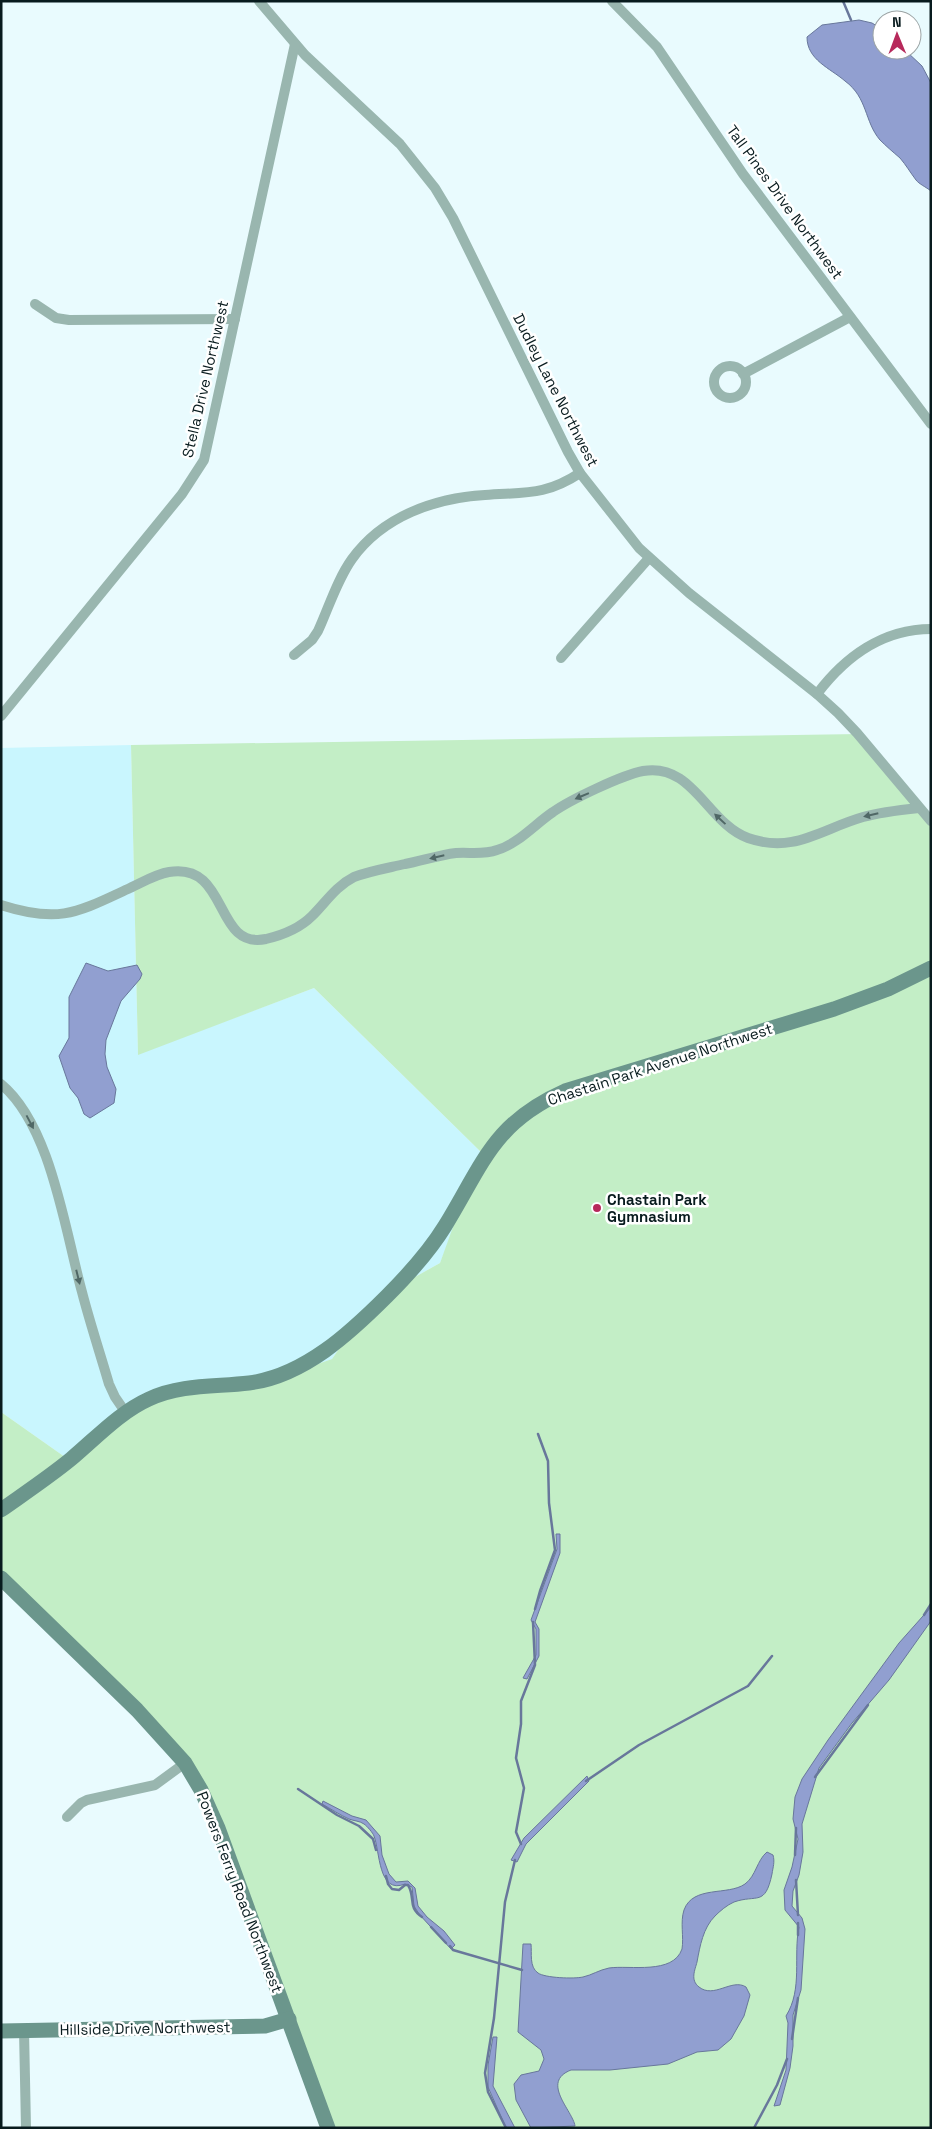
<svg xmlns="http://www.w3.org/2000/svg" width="932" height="2129" font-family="'Space Grotesk',sans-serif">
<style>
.built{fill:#c9f6fe}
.green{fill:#c3eec6}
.water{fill:#919fd0;stroke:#68779b}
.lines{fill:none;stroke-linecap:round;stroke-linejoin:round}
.stream{stroke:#68779b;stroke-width:2.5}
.street{stroke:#99b6af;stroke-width:10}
.secondary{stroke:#6b968c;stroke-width:15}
.oneway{fill:#506866}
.poi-dot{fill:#b7295b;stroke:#fff;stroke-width:2}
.labels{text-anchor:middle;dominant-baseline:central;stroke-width:5;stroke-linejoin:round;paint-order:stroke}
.street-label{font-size:15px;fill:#081b1e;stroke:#fff}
.poi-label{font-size:15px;font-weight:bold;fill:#081b1e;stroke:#fff;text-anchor:start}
</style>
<rect width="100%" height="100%" fill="#e9fbfe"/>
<path class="built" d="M131 745 138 1054 314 988 484 1155 440 1263 372 1301 332 1359 72 1462 1 1412V748Z"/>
<path class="green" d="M859 734 931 827V2128H325L215 1821 183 1769 130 1697 1 1580V1412L72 1462 130 1415 171 1394 270 1381 332 1359 372 1301 440 1263 474 1169 484 1155 314 988 138 1055 131 745Z"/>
<g class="water">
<path d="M859 20 872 23 882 29V50L906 51 922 66 931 83V191C926 187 919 184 916 180 910 172 906 165 900 158 893 152 886 146 880 140 864 121 868 98 845 81 830 68 807 60 807 37L822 25Z"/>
<path d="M86 963 108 971 137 965 142 974 140 979 121 1001 106 1040 105 1054 107 1067 116 1089 114 1103 90 1118 84 1114 78 1098 70 1088 59 1056 69 1038V997Z"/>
<path d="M556 1534H560V1553L535 1622 539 1629V1656L527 1679 523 1678 536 1655V1629L531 1620 557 1549Z"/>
<path d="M931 1607V1621L889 1680 852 1723 819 1768 802 1824 803 1852 799 1875 793 1891 792 1906 802 1918 805 1929 801 1990 793 2015V2046L790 2068 780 2105 774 2106 786 2070 788 2023 786 2016C803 1989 793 1956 799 1927L785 1910 784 1890 792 1867 798 1839 793 1819 795 1797 802 1779 828 1740 899 1643Z"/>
<path d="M587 1776 589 1781 526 1844 517 1862 511 1860 524 1838Z"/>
<path d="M323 1801 352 1816 366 1820 380 1836 382 1855 389 1874 396 1882 408 1881 415 1888 418 1906 427 1917 444 1931 455 1945 451 1949 419 1914 414 1906 412 1887 405 1884C378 1895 380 1851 374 1836 373 1833 367 1826 364 1824 360 1821 354 1821 349 1819 340 1815 331 1809 322 1804Z"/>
<path d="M767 1852 773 1855C775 1862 773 1867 772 1874 765 1907 757 1894 734 1902 727 1905 720 1911 715 1916 703 1928 700 1946 697 1962 695 1970 690 1980 699 1987 714 1999 732 1978 746 1987L750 1995 744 2016 731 2039 718 2050 697 2052 668 2064 610 2070H571C540 2082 573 2111 575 2126L531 2128 516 2100 514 2084 521 2075 539 2071 544 2059 541 2050 518 2032 523 1944H531C532 1953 529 1967 538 1973 545 1978 574 1979 583 1977 592 1975 599 1970 609 1968 630 1965 673 1975 682 1949 684 1937 680 1922 684 1910 693 1885 728 1896 745 1884 756 1876 757 1860 767 1852Z"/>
<path d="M493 2037H497L493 2086 515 2128H506L488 2087V2065Z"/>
</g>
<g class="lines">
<g class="stream">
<path d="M843 1 851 20"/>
<path d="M535 1609 540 1591 555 1550 549 1503 548 1461 538 1434"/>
<path d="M924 1615 931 1604"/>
<path d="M815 1777 868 1705"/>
<path d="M586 1781 639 1745 748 1686 772 1656"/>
<path d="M298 1789 337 1815 359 1826 373 1839 376 1850"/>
<path d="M521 1844 516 1832 524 1788 516 1758 521 1724V1701L535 1665 533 1622"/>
<path d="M795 1855 796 1828"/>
<path d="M386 1876 388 1884 392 1889 399 1890 405 1885H408C416 1898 407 1907 422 1917"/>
<path d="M796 1880 798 1915"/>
<path d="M798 1923V1935"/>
<path d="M431 1927 446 1943"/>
<path d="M450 1946 453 1950 522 1970"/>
<path d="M792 2039 798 1998"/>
<path d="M506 2128 488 2092 485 2073 494 2018 505 1902 515 1860"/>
<path d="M754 2128 777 2085 787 2059"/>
</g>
<g class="street">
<path d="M259 1 305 55 400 144 435 188 453 218 568 452 580 473 639 548 689 593 817 694 838 713 857 733 931 821"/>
<path d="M612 1 657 47 743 174 931 424"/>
<path d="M35 304 56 318 69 320 235 319"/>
<circle cx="730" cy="382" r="16"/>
<path d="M743 374 850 317"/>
<path d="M294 655 312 640 318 631C329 607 337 580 352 559 383 516 435 498 485 495 525 492 545 496 580 473"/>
<path d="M561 658 649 558"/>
<path d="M817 694C845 657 883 629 931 629"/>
<path d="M1 716 182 494 204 460 295 44"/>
<path d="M1 905C60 924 78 912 130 888 143 882 156 874 169 872 230 862 213 950 266 939 283 935 300 928 312 916 326 902 336 886 354 877 370 871 388 868 405 864 421 861 439 855 456 853 470 852 483 855 497 850 518 844 535 824 553 812 570 800 622 775 643 771 693 762 707 823 748 838 794 854 821 829 863 817 881 812 900 810 919 808"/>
<path d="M1 1084C51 1125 65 1231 82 1292 90 1323 100 1353 109 1384L115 1397 126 1413"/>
<path d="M67 1817 81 1803 87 1800 155 1785 185 1763"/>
<path d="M24 2030 26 2128"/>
</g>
<g class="secondary">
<path d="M1 1510C25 1493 49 1477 71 1459 96 1438 120 1412 149 1399 181 1384 216 1387 249 1383 304 1376 350 1333 387 1296 409 1274 429 1252 445 1226 483 1164 493 1123 565 1091L834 1009 888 989 931 968"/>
<path d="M1 1578 137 1710 185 1763 201 1790 218 1828 328 2128"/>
<path d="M1 2031 265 2026 289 2019"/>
</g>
</g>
<defs><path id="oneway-solid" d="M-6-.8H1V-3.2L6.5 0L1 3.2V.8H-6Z" transform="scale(1.25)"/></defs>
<g class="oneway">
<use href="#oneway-solid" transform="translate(582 796) rotate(157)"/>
<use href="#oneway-solid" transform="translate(871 815) rotate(167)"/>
<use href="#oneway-solid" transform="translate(720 819) rotate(-137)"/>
<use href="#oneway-solid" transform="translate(437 857) rotate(167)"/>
<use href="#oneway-solid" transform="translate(30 1122) rotate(62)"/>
<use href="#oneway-solid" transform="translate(78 1277) rotate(76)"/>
</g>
<circle class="poi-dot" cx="597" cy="1208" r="5"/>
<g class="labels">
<g class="street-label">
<text transform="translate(785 202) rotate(54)">Tall Pines Drive Northwest</text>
<text transform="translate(205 379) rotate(-77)">Stella Drive Northwest</text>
<text transform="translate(556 390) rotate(63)">Dudley Lane Northwest</text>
<text transform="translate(660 1064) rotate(-18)">Chastain Park Avenue Northwest</text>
<text transform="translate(240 1892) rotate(69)">Powers Ferry Road Northwest</text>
<text transform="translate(145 2028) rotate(-1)">Hillside Drive Northwest</text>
</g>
<g class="poi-label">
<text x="607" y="1199">Chastain Park<tspan x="607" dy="17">Gymnasium</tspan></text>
</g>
</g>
<rect width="932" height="2129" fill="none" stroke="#081b1e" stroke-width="5"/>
<g transform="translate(897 35) rotate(359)"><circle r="24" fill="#ffffff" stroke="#9ca4a5"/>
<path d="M0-4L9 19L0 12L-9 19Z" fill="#b7295b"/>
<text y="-8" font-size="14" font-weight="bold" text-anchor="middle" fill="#081b1e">N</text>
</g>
</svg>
